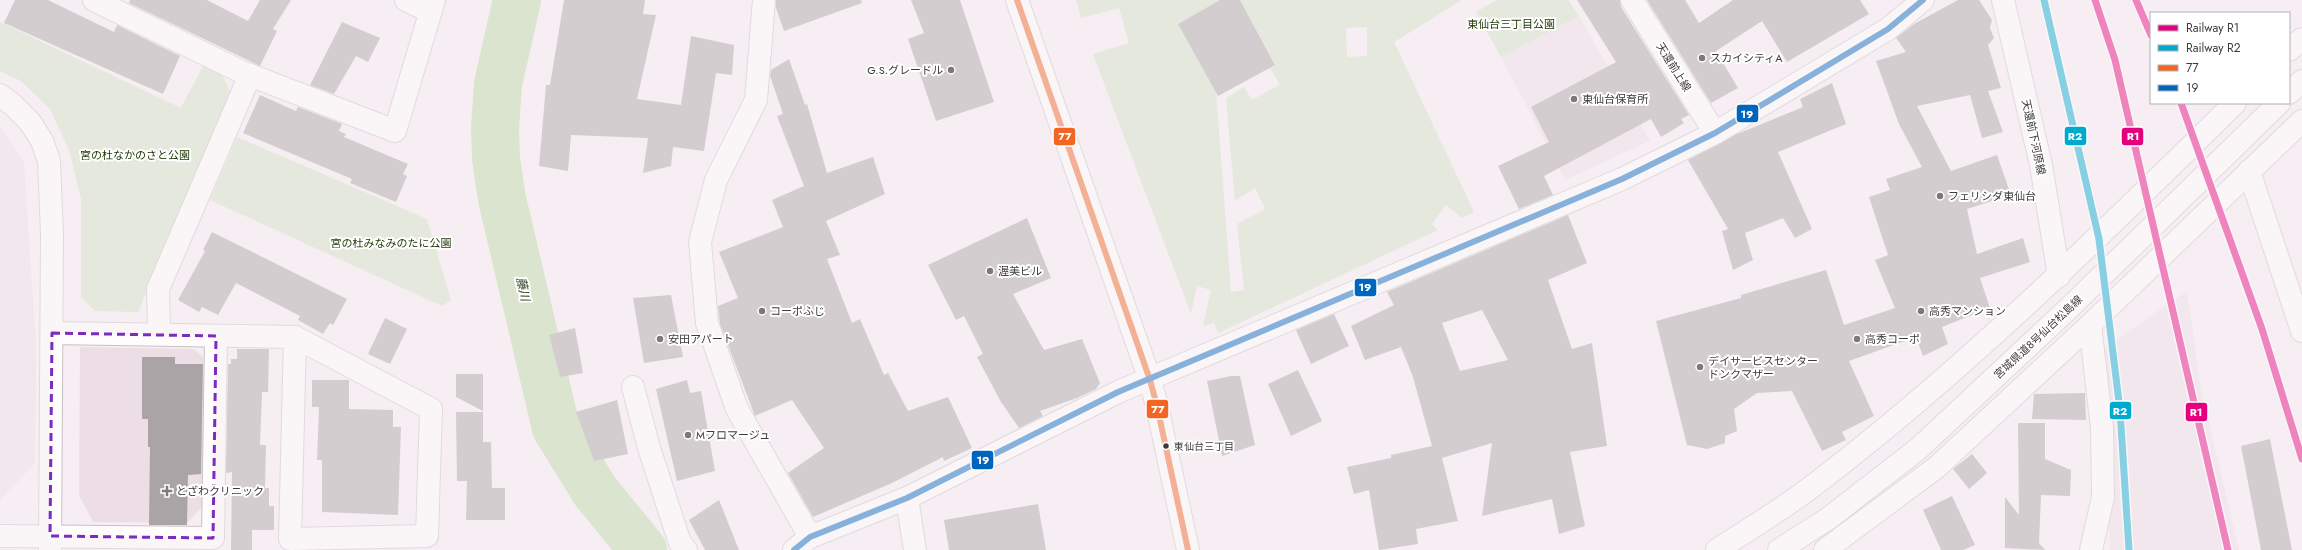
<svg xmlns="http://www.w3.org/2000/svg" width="2302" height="550" font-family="Jost,'Noto Sans JP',sans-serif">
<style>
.built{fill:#eddee5}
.green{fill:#d0dfc3;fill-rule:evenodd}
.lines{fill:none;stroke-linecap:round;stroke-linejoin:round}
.river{stroke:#b8d8a2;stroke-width:48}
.building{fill:#aaa4a7;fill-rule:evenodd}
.street-casing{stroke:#c8c1c4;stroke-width:24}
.primary-casing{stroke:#c8c1c4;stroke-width:24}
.street{stroke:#fefcfd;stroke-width:22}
.primary{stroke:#fefcfd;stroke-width:22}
.bus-1-casing{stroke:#fff;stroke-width:9}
.bus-2-casing{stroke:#fff;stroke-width:9}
.bus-1{stroke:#f26522;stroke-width:6}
.bus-2{stroke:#0065bd;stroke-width:6}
.rail-1-casing{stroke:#fff;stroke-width:10}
.rail-2-casing{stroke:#fff;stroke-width:10}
.rail-1{stroke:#e5007d;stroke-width:7}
.rail-2{stroke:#00a9ce;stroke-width:7}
.marked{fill:none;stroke:#7b2cbf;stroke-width:3;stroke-dasharray:8 5;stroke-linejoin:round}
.poi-dot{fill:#7e787b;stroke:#fff;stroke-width:1.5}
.bus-dot{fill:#3e393b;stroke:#fff;stroke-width:1.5}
.labels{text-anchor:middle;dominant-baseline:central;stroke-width:4;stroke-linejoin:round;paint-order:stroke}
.bus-label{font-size:10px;fill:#3e393b;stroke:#fff;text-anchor:start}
.park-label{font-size:11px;fill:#1a3700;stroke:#fff}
.poi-label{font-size:11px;fill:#3e393b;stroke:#fff;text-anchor:start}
.street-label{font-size:11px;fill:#3e393b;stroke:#fff}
.water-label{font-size:12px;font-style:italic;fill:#1e3010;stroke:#fff}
.line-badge{stroke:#fff;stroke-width:1.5}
.badge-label{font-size:11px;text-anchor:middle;font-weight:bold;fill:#fff}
</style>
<rect width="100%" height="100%" fill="#f6eef2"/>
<g class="built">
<path d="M1579 16 1650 141 1565 180 1501 57Z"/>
<path d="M0 126 24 162 36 345 35 463 0 500Z"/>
<path d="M2187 291 2201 389 2239 550H2110L2104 348Z"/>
<path d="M80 347 194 349 203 357 204 505 187 523 93 522 79 495Z"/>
</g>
<g class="green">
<path d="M1076 0H1220L1178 24 1216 91 1231 292 1244 290 1237 224 1265 209 1255 188 1235 201 1226 98 1244 87 1252 100 1280 85 1270 68 1275 64 1240 0H1462L1394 42 1474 212 1462 218 1446 205 1432 224 1438 230 1218 333 1214 323 1203 326 1211 290 1197 286 1191 314 1093 54 1129 43 1119 8 1081 18ZM1367 27V56L1347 57 1346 28Z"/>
<path d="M1497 0H1568L1579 16 1501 57 1476 12Z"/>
<path d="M0 22 181 108 203 66 221 73 230 91 138 312 95 311 81 297V199L69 150 50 109 21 81 0 71Z"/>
<path d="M237 137 427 219 451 300 442 306 210 200Z"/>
</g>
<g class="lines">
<path class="river" d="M517 0 498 84 495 128 496 159 502 199 556 428 595 491 643 550"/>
</g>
<g class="building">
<path d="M15 0H48L114 32 117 25 180 56 163 94 4 23Z"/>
<path d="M130 0H207L248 21 260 0H291L273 29 277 31 260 66 129 3Z"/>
<path d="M564 0H645L643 14 656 15 637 99 681 105 691 36 734 45 732 75 716 73 704 151 673 147 671 166 643 173 648 138 571 135 568 171 539 166 546 85H550Z"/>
<path d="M776 0H861L862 3 784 31 776 8Z"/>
<path d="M911 0H960L994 102 936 121 908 39 924 33Z"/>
<path d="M1220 0H1240L1275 65 1218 96 1178 24Z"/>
<path d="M1577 0H1620L1621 7 1689 115 1681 119 1684 123 1661 137 1651 119 1544 176 1553 195 1519 209 1498 166 1549 142 1531 107 1616 62Z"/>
<path d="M1647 0H1685L1699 23 1733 0H1860L1869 14 1787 62 1762 21 1716 51 1738 88 1711 103Z"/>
<path d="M1958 0H1979L1992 20 1990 28 1994 38 1988 45 2001 88 1988 91 2003 132 1982 138 1970 95 1917 106 1951 171 1997 155 2011 195 1967 209 1977 254 2023 238 2030 262 1980 278 1990 308 1942 327 1948 344 1923 356 1916 337 1849 361 1874 416 1842 432 1846 440 1822 451 1792 391 1757 393 1734 409 1737 431 1725 436V443L1707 449 1687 445 1656 321 1741 298V295L1826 270 1844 325 1895 308 1875 260 1888 255 1869 197 1890 190 1886 179 1922 167 1899 124 1876 61 1906 52 1896 38 1914 24Z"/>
<path d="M342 22 380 38 368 62 356 56 334 94 310 85Z"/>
<path d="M789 59 805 105 807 104 827 173 873 157 885 194 826 221 840 255 827 259 852 323 860 319 884 375 888 373 908 411 948 397 972 448 944 461 943 457 892 483 813 517 788 473 824 448 792 400 755 416 720 324 718 306 738 298 719 252 783 227 772 200 804 186 777 116 783 114 770 76 771 70Z"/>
<path d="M1832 83 1846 124 1778 152 1812 229 1795 238 1783 218 1745 233 1753 260 1733 270 1722 231 1728 229 1688 160 1737 134 1803 107 1800 99Z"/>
<path d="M260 95 296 111 298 107 342 124 339 131 346 134 344 137 408 164 403 174 407 176 396 202 350 183 352 179 243 133Z"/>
<path d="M1568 215 1587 263 1548 280 1572 349 1592 343 1607 446 1570 452 1585 526 1559 534 1552 499 1482 516 1492 443 1442 458 1458 521 1416 529 1418 544 1379 550 1369 490 1354 494 1347 467 1391 458V455L1432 446 1413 377 1401 347 1365 360 1351 326 1394 305 1387 292ZM1482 310 1508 360 1460 371 1442 323Z"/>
<path d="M1027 218 1051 278 1013 294 1044 350 1082 339 1100 383 1096 389 1077 398 1040 411 1043 416 1019 428 1001 402 977 357 983 354 964 316 956 320 928 265Z"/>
<path d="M212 232 347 299 333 325 330 323 323 334 298 320 300 316 236 283 218 315 202 307 199 312 178 300 205 251 203 250Z"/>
<path d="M671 295 683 357 644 363 633 298Z"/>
<path d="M1334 314 1349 346 1311 364 1296 330Z"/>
<path d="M385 318 407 329 390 364 368 354Z"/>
<path d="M575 328 583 373 560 377 549 335Z"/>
<path d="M237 349H269L268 392H262L260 445H266L265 488H269V506H274V530H252V550H231L232 472 226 473 228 364H231V359H237Z"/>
<path d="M142 357H175V364H203L201 474 188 475 187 525H149L150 447H148V419H142Z"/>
<path d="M1298 370 1322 421 1291 436 1268 384Z"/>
<path d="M456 374H483V411L456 397Z"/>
<path d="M1231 376H1240L1255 445 1222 456 1207 381Z"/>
<path d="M312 380H349V409L393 410V427H401L398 515 322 512V460H317L319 407H312Z"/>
<path d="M687 380 690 393 701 391 715 471 677 481 656 389Z"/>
<path d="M2085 393 2086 420 2032 419 2034 394Z"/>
<path d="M617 400 628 454 594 461 576 412Z"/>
<path d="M456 412H483V442H491L492 488H505V520H466L467 481H457Z"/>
<path d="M2018 423H2045V459L2071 470 2070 496 2041 495 2039 543 2045 550 2005 548V497L2019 515Z"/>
<path d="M2270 439 2292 550H2261L2241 446Z"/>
<path d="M1972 454 1987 473 1969 489 1953 469Z"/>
<path d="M1952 496 1975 545 1963 550H1941L1923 510Z"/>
<path d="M719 500 739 550H705L689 520Z"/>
<path d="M1038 504 1046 550H949L944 520Z"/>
</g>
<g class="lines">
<defs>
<g id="street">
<path d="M94 0 242 72 395 131 434 0"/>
<path d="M406 0 430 12"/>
<path d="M764 0 756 100 716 180 700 242 707 323 737 409 810 537"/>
<path d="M1632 0 1715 133"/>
<path d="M2003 0 2041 165 2059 276"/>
<path d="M0 95 13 105 30 122 42 141 49 161 52 234 50 550"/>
<path d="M2249 171 2302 331"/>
<path d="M2090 325 2102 428 2103 497 2091 550"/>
<path d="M52 333 295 337 431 409 427 536 290 539 295 337"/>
<path d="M159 334 158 289 250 75"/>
<path d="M633 387 649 448 680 543 686 550"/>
<path d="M907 498 915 550"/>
<path d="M0 536 213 538 216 336"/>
<path d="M794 550 810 537 907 498 1118 392 1622 179 1715 133 1888 29 1923 0"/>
</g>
<g id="primary">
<path d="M1017 0 1150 380 1157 406 1188 550"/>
<path d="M2289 50 2302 39"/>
<path d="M2289 93 2302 81"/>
<path d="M1717 550C1749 529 1783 509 1814 485 1965 370 2100 236 2235 103"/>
<path d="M1779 550 1829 518 1918 449 2068 309 2279 103"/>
<path d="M1825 550 1937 467 2090 325 2302 121"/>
</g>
</defs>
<use href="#street" class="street-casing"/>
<use href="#primary" class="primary-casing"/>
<use href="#street" class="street"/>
<use href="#primary" class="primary"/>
<defs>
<path id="bus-1" d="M1017 0 1150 380 1157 406 1188 550"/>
<path id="bus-2" d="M794 550 810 537 907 498 1118 392 1622 179 1715 133 1888 29 1923 0"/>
</defs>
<use href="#bus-1" class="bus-1-casing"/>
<use href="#bus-2" class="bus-2-casing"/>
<use href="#bus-1" class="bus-1"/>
<use href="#bus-2" class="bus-2"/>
<defs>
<g id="rail-1">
<path d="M2095 0 2115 60 2228 550"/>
<path d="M2136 0 2151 35"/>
<path d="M2181 103 2262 329 2302 459"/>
</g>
<path id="rail-2" d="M2044 0 2099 239 2120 410 2129 550"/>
</defs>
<use href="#rail-1" class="rail-1-casing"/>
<use href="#rail-2" class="rail-2-casing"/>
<use href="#rail-1" class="rail-1"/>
<use href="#rail-2" class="rail-2"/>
</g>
<path d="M0 0H2302V550H0ZM52 333 216 336 213 538 50 536Z" fill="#f6eef2" fill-opacity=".55" fill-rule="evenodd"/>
<path class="marked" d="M52 333 216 336 213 538 50 536Z"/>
<g class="poi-dot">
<circle cx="1702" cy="58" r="4"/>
<circle cx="951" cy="70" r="4"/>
<circle cx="1574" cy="99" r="4"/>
<circle cx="1940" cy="196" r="4"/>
<circle cx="990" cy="271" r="4"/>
<circle cx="762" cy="311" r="4"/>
<circle cx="1921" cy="311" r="4"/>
<circle cx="660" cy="339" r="4"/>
<circle cx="1857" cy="339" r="4"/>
<circle cx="1700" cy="367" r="4"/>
<circle cx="688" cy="435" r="4"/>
<path d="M165 485h4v4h4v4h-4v4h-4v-4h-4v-4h4z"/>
</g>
<circle class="bus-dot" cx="1166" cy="446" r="3.5"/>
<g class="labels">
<g class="bus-label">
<text x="1174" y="446">東仙台三丁目</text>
</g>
<g class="park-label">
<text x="1511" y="24">東仙台三丁目公園</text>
<text x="135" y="155">宮の杜なかのさと公園</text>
<text x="391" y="243">宮の杜みなみのたに公園</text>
</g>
<g class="poi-label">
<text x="1710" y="58">スカイシティA</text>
<text x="943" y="70" text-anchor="end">G.S.グレードル</text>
<text x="1582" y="99">東仙台保育所</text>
<text x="1948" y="196">フェリシダ東仙台</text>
<text x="998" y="271">渥美ビル</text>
<text x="770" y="311">コーポふじ</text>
<text x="1929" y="311">高秀マンション</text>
<text x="668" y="339">安田アパート</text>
<text x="1865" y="339">高秀コーポ</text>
<text x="1708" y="361">デイサービスセンター<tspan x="1708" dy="13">ドンクマザー</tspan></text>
<text x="696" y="435">Mフロマージュ</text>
<text x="176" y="491">とざわクリニック</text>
</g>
<g class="street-label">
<text transform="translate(1674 67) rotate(58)">天還前上線</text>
<text transform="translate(2034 137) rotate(78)">天還前下河原線</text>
<text transform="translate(2038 337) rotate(-43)">宮城県道8号仙台松島線</text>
</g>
<g class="water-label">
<text transform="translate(523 289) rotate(77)">藤川</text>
</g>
</g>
<g class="line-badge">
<rect x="1736" y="104" width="23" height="19" rx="4" fill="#0065bd"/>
<rect x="2064" y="126" width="23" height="20" rx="4" fill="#00a9ce"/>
<rect x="1053" y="127" width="23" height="19" rx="4" fill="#f26522"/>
<rect x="2121" y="127" width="23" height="19" rx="4" fill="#e5007d"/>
<rect x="1354" y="278" width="23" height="19" rx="4" fill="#0065bd"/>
<rect x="1146" y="399" width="23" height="20" rx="4" fill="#f26522"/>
<rect x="2109" y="401" width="23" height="19" rx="4" fill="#00a9ce"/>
<rect x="2185" y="402" width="23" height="20" rx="4" fill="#e5007d"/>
<rect x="971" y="450" width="23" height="20" rx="4" fill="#0065bd"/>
</g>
<g class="badge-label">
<text x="1747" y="118">19</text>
<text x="2075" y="140">R2</text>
<text x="1065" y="140">77</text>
<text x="2133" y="140">R1</text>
<text x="1365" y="291">19</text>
<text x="1158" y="413">77</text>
<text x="2120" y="415">R2</text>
<text x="2196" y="416">R1</text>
<text x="983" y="464">19</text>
</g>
<rect x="2150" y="12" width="140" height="92" fill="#ffffff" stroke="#b2b0b1"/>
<rect x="2158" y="25" width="20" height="6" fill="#e5007d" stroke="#b2b0b1"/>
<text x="2186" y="32" font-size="12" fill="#3e393b">Railway R1</text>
<rect x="2158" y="45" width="20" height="6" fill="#00a9ce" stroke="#b2b0b1"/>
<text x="2186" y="52" font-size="12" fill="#3e393b">Railway R2</text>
<rect x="2158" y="65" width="20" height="6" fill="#f26522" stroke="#b2b0b1"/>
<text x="2186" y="72" font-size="12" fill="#3e393b">77</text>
<rect x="2158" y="85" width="20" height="6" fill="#0065bd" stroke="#b2b0b1"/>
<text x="2186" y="92" font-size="12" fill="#3e393b">19</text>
</svg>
